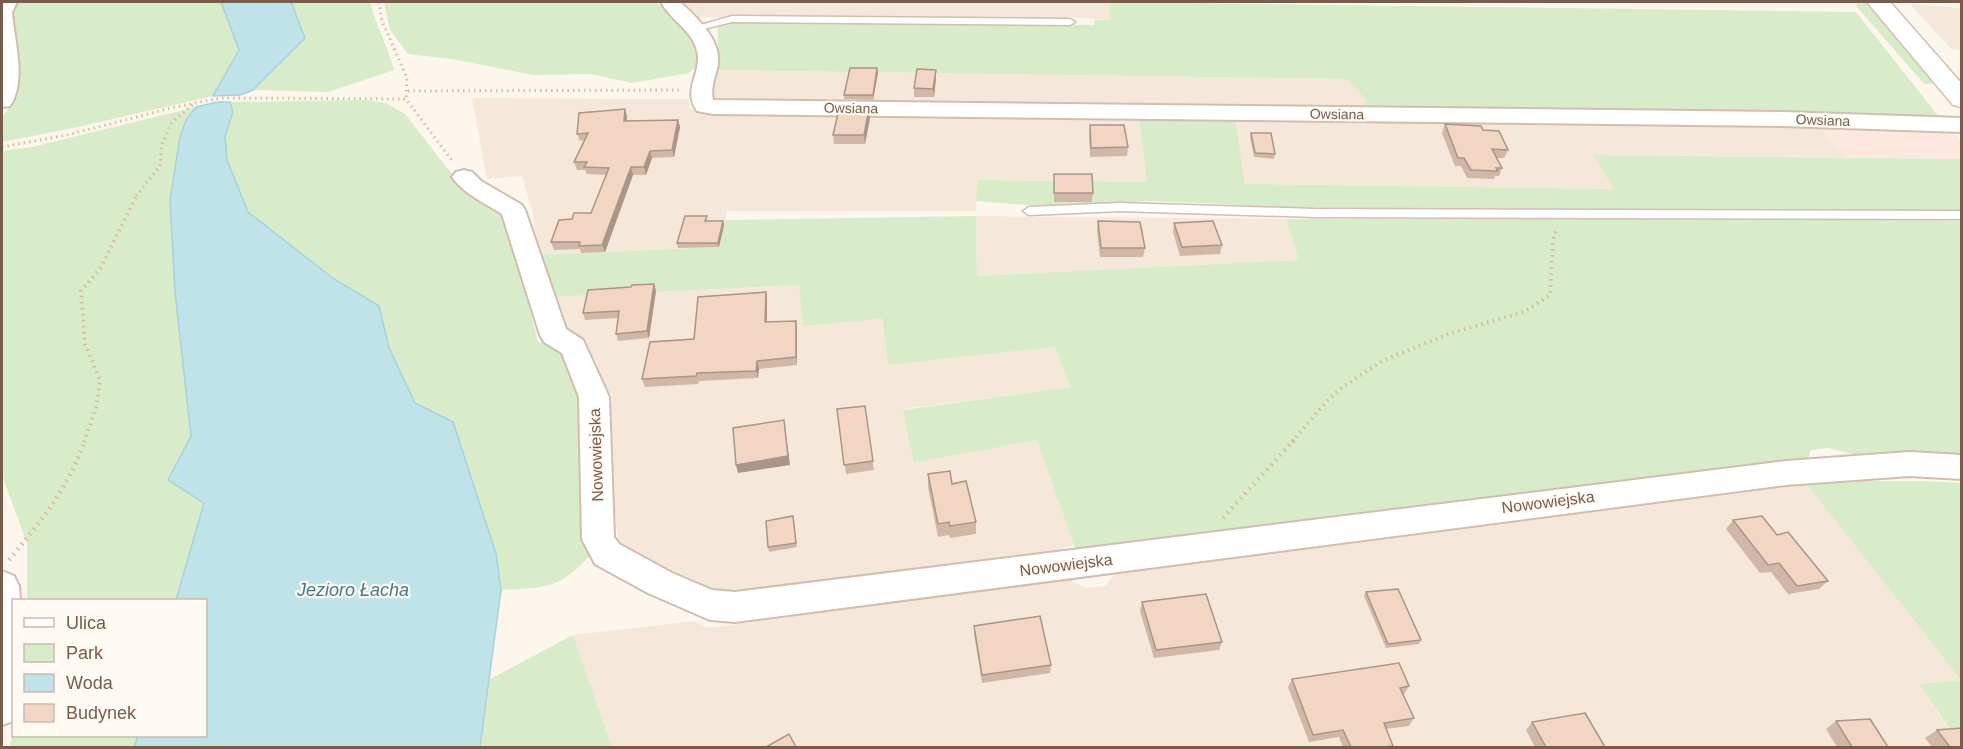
<svg xmlns="http://www.w3.org/2000/svg" width="1963" height="749" font-family="Helvetica,sans-serif">
<style>
.residential{fill:#f5e8da}
.commercial{fill:#fde8e0}
.green{fill:#d8ecc9}
.water{fill:#bfe3e8;stroke:#a5d3da;stroke-width:1.5}
.lines{fill:none;stroke-linecap:round;stroke-linejoin:round}
.service-casing{stroke:#d1beb0;stroke-width:3}
.minor-casing{stroke:#d1beb0;stroke-width:4}
.secondary-casing{stroke:#d6c0b0;stroke-width:3}
.path-far2{stroke:#d9b8a5;stroke-width:3;stroke-dasharray:1.5 4;stroke-linecap:butt}
.path-far1{stroke:#d9b8a5;stroke-width:4;stroke-dasharray:1.5 4.5;stroke-linecap:butt}
.path{stroke:#d9b8a5;stroke-width:4.5;stroke-dasharray:1.5 5;stroke-linecap:butt}
.service{fill:#fff;fill-rule:evenodd}
.minor{fill:#fff;fill-rule:evenodd}
.secondary{fill:#fff;fill-rule:evenodd}
.wall{fill:#d1b7a8}
.shaded-wall{fill:#aa9588}
.building{fill:#f3d5c3;stroke:#aa9588;stroke-width:1.5}
.labels{text-anchor:middle;dominant-baseline:central;stroke-width:4.5;stroke-linejoin:round;paint-order:stroke}
.far-street-label{font-size:14px;fill:#7a5c4d;stroke:#fffaf3}
.street-label{font-size:16px;fill:#7a5c4d;stroke:#fffaf3}
.water-label{font-size:18px;font-style:italic;fill:#437c86;stroke:#fffaf3}
</style>
<rect width="100%" height="100%" fill="#fdf6ec"/>
<g class="residential">
<path d="M674 2H1109L1112 20 1067 17 1062 19 686 17Z"/>
<path d="M1910 4 1961 8V50L1951 49Z"/>
<path d="M717 70 1346 79 1367 101 1358 110 712 101Z"/>
<path d="M472 98 689 99V108L704 114 1139 118 1148 182 978 180 976 211H727L719 247 536 255 533 214 522 176 487 179Z"/>
<path d="M1235 117 1819 127 1846 157 1594 155 1615 189 1245 184Z"/>
<path d="M976 216 1286 219 1299 260 977 276Z"/>
<path d="M800 285 803 326 884 319 888 365 1055 347 1070 387 904 409 915 463 1037 440 1075 544 1056 551 1029 554 1022 566 701 595 621 556 607 466 612 393 601 394 597 362 565 329 553 297Z"/>
<path d="M1804 481 1961 680 1919 684 1961 747H612L573 635 694 621 707 628 1069 579 1085 588 1106 586 1118 569Z"/>
</g>
<path class="commercial" d="M1819 127 1951 129 1961 141V159L1846 157Z"/>
<g class="green">
<path d="M15 2H221L239 50 213 96 78 127 2 142V118L11 104V18Z"/>
<path d="M291 2H370C376 26 388 46 394 70L328 92 254 90 305 38Z"/>
<path d="M384 2H655L688 26 696 50V66L689 73 632 83 591 74 533 75 452 59 408 54 390 30Z"/>
<path d="M1109 2 1856 12 1940 118 1358 110 1367 101 1346 79 717 70 718 27 735 20 1094 25V20H1111Z"/>
<path d="M1857 2H1865L1936 84H1924L1856 6Z"/>
<path d="M364 100 386 103 405 114 451 173 483 201 507 215 538 342C544 344 555 346 560 351 595 384 586 496 581 542L591 554C560 590 546 587 501 590L496 554 453 422 415 403 389 348 379 306 334 279 248 212 227 160 225 136 233 112 230 102Z"/>
<path d="M196 107 186 120 170 200 175 292 191 436 168 480 204 503 176 600H27V543L2 475V151L32 147Z"/>
<path d="M1139 116 1235 117 1245 184 1614 189 1593 155 1962 159 1961 211 1300 210 1223 204 1151 201 1042 206 976 201 978 180 1147 182Z"/>
<path d="M976 216 977 276 1299 260 1286 219H1794L1961 221V463L1861 456 1828 448 1811 450 1808 459 1078 556 1037 440 914 463 903 410 1070 387 1055 347 888 365 883 319 803 326 799 285 553 297 536 255 719 247 725 220Z"/>
<path d="M1804 481H1924L1961 483V745L1919 684 1961 680Z"/>
<path d="M573 635 612 747 480 748 490 679Z"/>
<path d="M13 720 14 736H138L134 747 10 748Z"/>
</g>
<g class="water">
<path d="M221 2H291L305 38 253 90 240 95 213 96 239 50Z"/>
<path d="M218 102H230L233 112 225 136 227 160 248 212 334 279 379 306 389 348 415 403 453 422 496 554 501 590 480 747H134L138 736H206V600H176L204 503 168 480 191 436 175 292 170 200 180 137 186 120 196 107Z"/>
</g>
<g class="lines">
<defs>
<g id="service">
<path d="M732 16 1070 19 1075 22 1070 25 732 22 695 31 690 28Z"/>
<path d="M1120 203 1315 209 1962 211V219L1315 217 1120 211 1029 215 1023 211 1029 207Z"/>
</g>
<g id="minor">
<path d="M2 2H17L12 12C14 40 27 81 10 106L2 107Z"/>
<path d="M661 2H680C696 17 721 39 718 64 716 76 710 87 713 100L1783 112 1962 118V132L1783 126 713 114 697 111C683 91 699 77 698 56 696 32 670 20 661 2Z"/>
<path d="M464 170 472 172 481 181 522 205 525 210 566 329 583 340 609 397 614 537 619 544 672 573 712 590 735 592 1786 461 1909 452 1962 455V479L1909 476 1786 485 735 622 710 620 648 593 595 564 582 539 579 397 562 353 544 342 540 335 502 214C485 203 464 194 452 177L456 172Z"/>
<path d="M2 571 14 576 19 586 20 600H14V721L2 725Z"/>
</g>
<path id="secondary" d="M1867 2H1890L1962 84V107L1953 105Z"/>
</defs>
<use href="#service" class="service-casing"/>
<use href="#minor" class="minor-casing"/>
<use href="#secondary" class="secondary-casing"/>
<g class="path-far2">
<path d="M379 2 382 21 407 78 406 99"/>
<path d="M408 91 680 90"/>
<path d="M2 147 67 135 175 107 221 98 406 99 453 162"/>
<path d="M136 196 160 166 162 144 172 122 195 103"/>
</g>
<g class="path-far1">
<path d="M84 442 96 408 100 380 85 344 81 291 100 269 137 195"/>
<path d="M1292 442 1326 402 1343 387 1382 361 1448 334 1524 312 1550 295 1553 240 1556 230"/>
</g>
<g class="path">
<path d="M1223 518 1294 440"/>
<path d="M9 560C42 520 67 490 85 440"/>
</g>
<use href="#service" class="service"/>
<use href="#minor" class="minor"/>
<use href="#secondary" class="secondary"/>
</g>
<g class="wall">
<path d="M877 68 878 73 873 100 844 99V95Z"/>
<path d="M936 70V78L934 97H914V88Z"/>
<path d="M627 116 626 121 678 120 680 127 674 157 652 158 646 175H633L605 252 581 253 580 249 554 250 551 242 572 219 591 213 606 175 587 174 585 170H577L574 162 584 140 580 141 577 134Z"/>
<path d="M870 118 865 144H834L833 135Z"/>
<path d="M1445 124 1483 130 1508 150 1504 158H1497L1502 168 1499 176H1495L1494 179 1467 178 1461 166H1455L1442 133Z"/>
<path d="M1090 125 1128 147 1127 156 1090 157 1089 134Z"/>
<path d="M1251 133 1275 154 1274 159 1254 157 1250 137Z"/>
<path d="M1054 174 1093 193 1092 202H1054Z"/>
<path d="M708 221H723L724 225 719 247 678 248 677 243Z"/>
<path d="M1098 221 1145 248 1143 257H1100L1097 230Z"/>
<path d="M1174 223 1222 245 1220 254 1180 256 1173 232Z"/>
<path d="M654 284 656 291 649 338 618 341 616 334 618 318 585 320 583 313 631 287Z"/>
<path d="M766 292 767 299V322L796 321 797 328V365L759 369 758 378 699 381 698 384 645 387 642 379 694 339Z"/>
<path d="M865 406 874 470 846 474 837 409Z"/>
<path d="M928 474 952 484 976 522V534L950 538 949 535 938 537 928 487Z"/>
<path d="M1733 520 1777 535 1828 581 1819 589 1788 594 1771 572 1760 573 1726 529Z"/>
<path d="M794 521 797 547 769 552 768 547Z"/>
<path d="M1366 592 1421 640 1419 644 1386 648 1364 596Z"/>
<path d="M1142 602 1222 642 1219 650 1154 658 1140 611Z"/>
<path d="M974 626 1051 665 1050 673 982 683 974 634Z"/>
<path d="M1292 679 1409 686 1404 694H1403L1414 718 1409 726 1386 729 1393 746 1392 747H1343L1339 737 1309 742 1288 687Z"/>
<path d="M1836 721 1888 747H1837L1826 729Z"/>
<path d="M1532 722 1605 747H1535L1526 730Z"/>
<path d="M1937 730 1962 747H1932L1925 738Z"/>
</g>
<g class="shaded-wall">
<path d="M877 68 878 73 873 100V95Z"/>
<path d="M936 70V78L934 97 933 89Z"/>
<path d="M625 109 627 116 626 128 624 121Z"/>
<path d="M869 109 870 118 865 144 864 135Z"/>
<path d="M678 120 680 127 674 157 672 150Z"/>
<path d="M650 151 652 158 646 175 644 167Z"/>
<path d="M631 167 633 175 605 252 602 245Z"/>
<path d="M723 221 724 225 719 247 718 243Z"/>
<path d="M654 284 656 291 649 338 647 331Z"/>
<path d="M766 292 767 299V330L765 322Z"/>
<path d="M796 321 797 328V365L796 357Z"/>
<path d="M757 361 759 369 758 378 756 371Z"/>
<path d="M784 420 790 465 738 473 736 465Z"/>
</g>
<g class="building">
<path d="M850 68H877L873 95H844Z"/>
<path d="M917 69 936 70 933 89 914 88Z"/>
<path d="M625 109 624 121 678 120 672 150 650 151 644 167H631L602 245 579 246 580 242H551L559 220 572 219 574 213H591L609 168 584 167 587 162H574L588 133 577 134 579 113Z"/>
<path d="M839 109H869L864 135H833Z"/>
<path d="M1445 124 1481 126 1483 130 1499 131 1508 150 1492 149 1502 168H1496L1498 171 1471 170 1464 158H1458Z"/>
<path d="M1090 125H1124L1128 147 1091 148Z"/>
<path d="M1251 133H1271L1275 154 1255 153Z"/>
<path d="M1054 174H1092L1093 193H1054Z"/>
<path d="M685 216H707L705 221H723L718 243H677Z"/>
<path d="M1098 221 1140 222 1145 248H1101Z"/>
<path d="M1213 221 1222 245 1182 247 1174 223Z"/>
<path d="M654 284 647 331 616 334 619 311 583 313 588 290 631 287 632 285Z"/>
<path d="M766 292 765 322 796 321V357L757 361 756 371 697 373 696 376 642 379 650 342 694 339 698 297Z"/>
<path d="M865 406 873 461 844 465 837 409Z"/>
<path d="M784 420 788 456 736 465 733 428Z"/>
<path d="M950 471 952 484 966 481 976 522 950 526 949 522 938 524 928 474Z"/>
<path d="M793 516 796 543 768 547 766 521Z"/>
<path d="M1762 516 1777 535 1788 532 1828 581 1797 586 1779 563 1768 565 1733 520Z"/>
<path d="M1398 589 1421 640 1388 644 1366 592Z"/>
<path d="M1206 594 1222 642 1156 650 1142 602Z"/>
<path d="M1040 616 1051 665 982 675 974 626Z"/>
<path d="M1399 663 1409 686 1400 688 1414 718 1384 723 1393 746 1383 747H1351L1343 730 1313 735 1292 679Z"/>
<path d="M1585 713 1605 747H1546L1532 722Z"/>
<path d="M1870 719 1888 747H1852L1836 721Z"/>
<path d="M1962 728V747H1950L1937 730Z"/>
<path d="M789 734 796 747H766Z"/>
</g>
<g class="labels">
<g class="far-street-label">
<text transform="translate(851 108) rotate(1)">Owsiana</text>
<text transform="translate(1337 114) rotate(1)">Owsiana</text>
<text transform="translate(1823 120) rotate(2)">Owsiana</text>
</g>
<g class="street-label">
<text transform="translate(596 455) rotate(-92)">Nowowiejska</text>
<text transform="translate(1548 502) rotate(-7)">Nowowiejska</text>
<text transform="translate(1066 565) rotate(-7)">Nowowiejska</text>
</g>
<g class="water-label">
<text x="353" y="590">Jezioro Łacha</text>
</g>
</g>
<rect width="1963" height="749" fill="none" stroke="#7a5c4d" stroke-width="6"/>
<rect x="12" y="599" width="195" height="138" fill="#fffaf3" stroke="#cabbb1" stroke-width="1.5"/>
<rect x="24" y="618" width="30" height="9" fill="#ffffff" stroke="#cabbb1" stroke-width="1.5"/>
<text x="66" y="629" font-size="18" fill="#7a5c4d">Ulica</text>
<rect x="24" y="644" width="30" height="18" fill="#d8ecc9" stroke="#cabbb1" stroke-width="1.5"/>
<text x="66" y="659" font-size="18" fill="#7a5c4d">Park</text>
<rect x="24" y="674" width="30" height="18" fill="#bfe3e8" stroke="#cabbb1" stroke-width="1.5"/>
<text x="66" y="689" font-size="18" fill="#7a5c4d">Woda</text>
<rect x="24" y="704" width="30" height="18" fill="#f3d5c3" stroke="#cabbb1" stroke-width="1.5"/>
<text x="66" y="719" font-size="18" fill="#7a5c4d">Budynek</text>
</svg>
